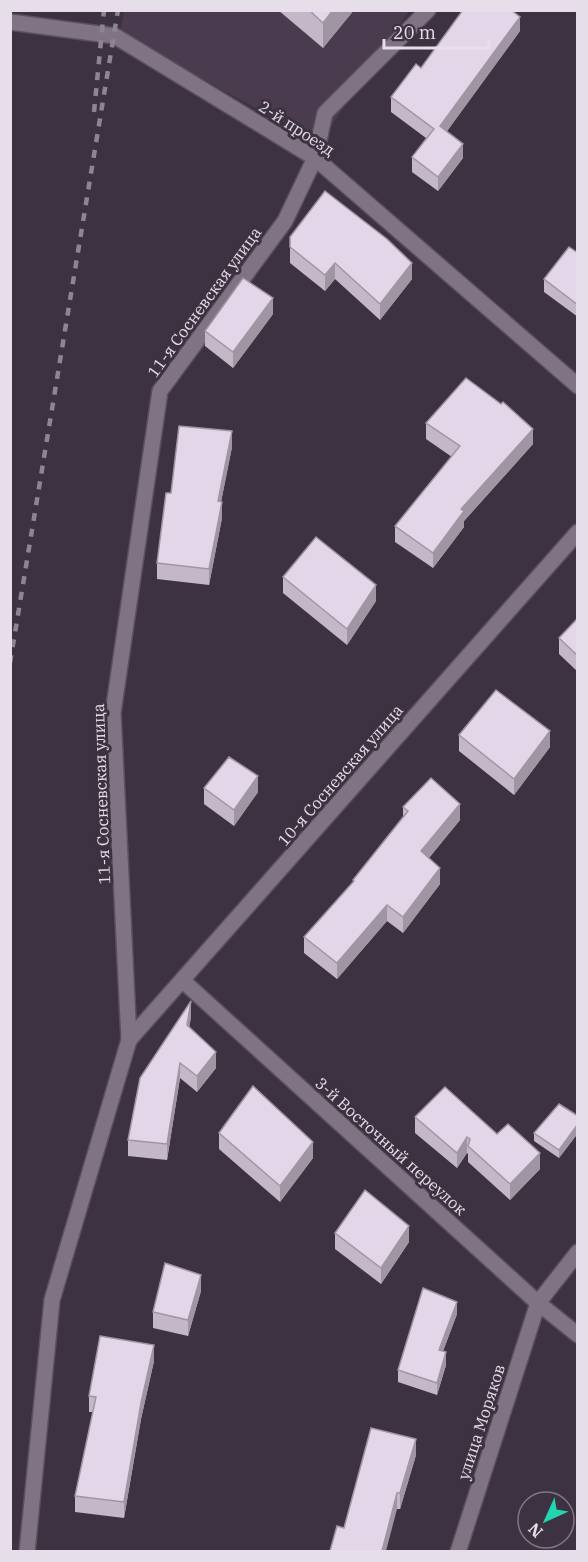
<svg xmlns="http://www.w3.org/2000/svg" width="588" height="1562" font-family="'IBM Plex Serif',serif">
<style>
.built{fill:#4a3b4f}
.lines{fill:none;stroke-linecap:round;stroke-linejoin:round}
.minor-casing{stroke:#5a515d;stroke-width:18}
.minor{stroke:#807384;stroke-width:15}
.rail{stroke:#8e8592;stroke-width:4.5;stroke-dasharray:8 8;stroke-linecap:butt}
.wall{fill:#c4b8c8}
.shaded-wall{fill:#a096a3}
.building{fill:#e4d6e9;stroke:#a096a3;stroke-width:1.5}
.labels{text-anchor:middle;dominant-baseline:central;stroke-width:6;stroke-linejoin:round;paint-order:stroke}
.street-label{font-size:16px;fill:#e6dfe9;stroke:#3d3241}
</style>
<rect width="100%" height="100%" fill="#3d3241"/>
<path class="built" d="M124 11H409L325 135 281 122 120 34Z"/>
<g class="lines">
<defs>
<g id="minor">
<path d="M10 22 115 36 315 158 578 386"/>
<path d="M183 981 538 1303 578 1335"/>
<path d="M129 1040 578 532"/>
<path d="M27 1552 52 1300 129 1040 113 713 160 391 285 221 315 158 325 113 428 10"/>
<path d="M458 1552 538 1303 578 1252"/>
</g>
</defs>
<use href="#minor" class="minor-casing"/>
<use href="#minor" class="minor"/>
<g class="rail">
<path d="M94 112 104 10"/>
<path d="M10 663 118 10"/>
</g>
</g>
<g class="wall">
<path d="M278 10H354L323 48Z"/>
<path d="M520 31 447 131 463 158 438 191 412 172V157L426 138 391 112V97L421 68Z"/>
<path d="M290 237 412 279 380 320 335 279 325 291 290 263Z"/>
<path d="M578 253V317L544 292V279Z"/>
<path d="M273 314 233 368 205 346V331Z"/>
<path d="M426 423 533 444 464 521V527L433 568 395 542V526L452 457 426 439Z"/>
<path d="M232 447 221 502 222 518 209 585 157 579V563L171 493Z"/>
<path d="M283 577 376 601 347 645 283 593Z"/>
<path d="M578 618V672L559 654V638Z"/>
<path d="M459 735 550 747 514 795 459 751Z"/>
<path d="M204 788 258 792 234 826 204 804Z"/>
<path d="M403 807 460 820 429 858 440 884 403 933 387 921 337 979 304 953V937L353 883V880L403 817Z"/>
<path d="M191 1017 189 1027 216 1068 197 1092 180 1078 167 1160 128 1156V1140Z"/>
<path d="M578 1116V1133L559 1158 534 1141V1133Z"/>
<path d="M415 1117 497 1134 540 1169 510 1200 468 1162V1154L467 1153 457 1168 415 1133Z"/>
<path d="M219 1133 313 1158 280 1202 219 1149Z"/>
<path d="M335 1233 409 1242 381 1284 335 1249Z"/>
<path d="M201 1291 188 1336 153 1328V1312Z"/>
<path d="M457 1314 443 1351 446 1365 437 1395 398 1382V1370Z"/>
<path d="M154 1361 141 1419 124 1518 75 1512V1496L93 1412H89V1396Z"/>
<path d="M416 1455 400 1509H397L344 1528Z"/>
</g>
<g class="shaded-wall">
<path d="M333 10H354L323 48V23Z"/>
<path d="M520 17V31L440 141V126Z"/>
<path d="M463 144V158L438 191V177Z"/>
<path d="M335 263V279L325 291V275Z"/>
<path d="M412 263V279L380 320V304Z"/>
<path d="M273 298V314L233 368V352Z"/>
<path d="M533 429V444L464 521V527L433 568V553L461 509Z"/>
<path d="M232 431V447L218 517V501Z"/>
<path d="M222 502V518L209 585V569Z"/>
<path d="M376 585V601L347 645V629Z"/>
<path d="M550 731V747L514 795V779Z"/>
<path d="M258 776V792L234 826V810Z"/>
<path d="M460 804V820L421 867V851Z"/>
<path d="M440 868V884L403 933V917Z"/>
<path d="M387 905V921L337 979V963Z"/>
<path d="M191 1001V1017L187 1041V1025Z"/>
<path d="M216 1052V1068L197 1092V1076Z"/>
<path d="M180 1063V1078L167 1160V1144Z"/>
<path d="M578 1124V1133L559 1158V1150Z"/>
<path d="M467 1137V1153L457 1168V1153Z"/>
<path d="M313 1142V1158L280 1202V1186Z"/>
<path d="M540 1153V1169L510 1200V1184Z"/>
<path d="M409 1226V1242L381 1284V1268Z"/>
<path d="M201 1275V1291L188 1336V1320Z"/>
<path d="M457 1302V1314L439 1362V1350Z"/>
<path d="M154 1345V1361L141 1419 124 1518V1502L141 1403Z"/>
<path d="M446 1352V1365L437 1395V1383Z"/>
<path d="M416 1439V1455L400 1509V1493Z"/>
<path d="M397 1493V1509L386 1551H382Z"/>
</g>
<g class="building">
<path d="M309 10H333L323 23Z"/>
<path d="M463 10H511L520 17 440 126 463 144 438 177 412 157 434 129 391 97 416 64 421 68Z"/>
<path d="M325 191 387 239 412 263 380 304 335 263 325 275 290 247V237Z"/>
<path d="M569 247 578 253V305L544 279Z"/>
<path d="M243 278 273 298 233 352 205 331Z"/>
<path d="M466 378 501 404 503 402 533 429 461 509 464 511 433 553 395 526 460 446 426 423Z"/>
<path d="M179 426 232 431 218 501 222 502 209 569 157 563 166 493H171Z"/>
<path d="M316 537 376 585 347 629 283 577Z"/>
<path d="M578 618V656L559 638Z"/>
<path d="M496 690 550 731 514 779 459 735Z"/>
<path d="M229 757 258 776 234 810 204 788Z"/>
<path d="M431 778 460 804 421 851 440 868 403 917 387 905 337 963 304 937 354 881 353 880 408 811 403 807Z"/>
<path d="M191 1001 187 1025 216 1052 197 1076 180 1063 167 1144 128 1140 140 1078Z"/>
<path d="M253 1086 313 1142 280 1186 219 1133Z"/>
<path d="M445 1087 497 1134 508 1124 540 1153 510 1184 468 1146 470 1139 467 1137 457 1153 415 1117Z"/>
<path d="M559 1104 578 1116V1124L559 1150 534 1133Z"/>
<path d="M365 1190 409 1226 381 1268 335 1233Z"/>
<path d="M165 1263 201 1275 188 1320 153 1312Z"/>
<path d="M423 1288 457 1302 439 1350 446 1352 437 1383 398 1370Z"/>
<path d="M100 1336 154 1345 141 1403 124 1502 75 1496 96 1397 89 1396Z"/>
<path d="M371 1428 416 1439 400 1493H397L382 1551H330L337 1526 344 1528Z"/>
</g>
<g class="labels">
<g class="street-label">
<text transform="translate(297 128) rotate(33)">2-й проезд</text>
<text transform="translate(204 302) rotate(-54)">11-я Сосневская улица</text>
<text transform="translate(340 775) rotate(-49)">10-я Сосневская улица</text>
<text transform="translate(101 794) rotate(-92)">11-я Сосневская улица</text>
<text transform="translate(391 1146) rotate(42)">3-й Восточный переулок</text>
<text transform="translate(481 1422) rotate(-72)">улица Моряков</text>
</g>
</g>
<rect width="588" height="1562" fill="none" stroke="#e6dfe9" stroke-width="24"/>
<g transform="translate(546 1520) rotate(225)"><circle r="28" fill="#3d3241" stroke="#817784" stroke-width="1.5"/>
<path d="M0-4.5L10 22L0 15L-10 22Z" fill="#20d5b0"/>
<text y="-9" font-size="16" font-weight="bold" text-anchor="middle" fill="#e6dfe9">N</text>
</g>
<path d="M384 39v9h105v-9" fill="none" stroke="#e6dfe9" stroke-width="3"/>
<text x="393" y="39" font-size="18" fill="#e6dfe9" stroke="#3d3241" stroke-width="4.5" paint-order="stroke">20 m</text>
</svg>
